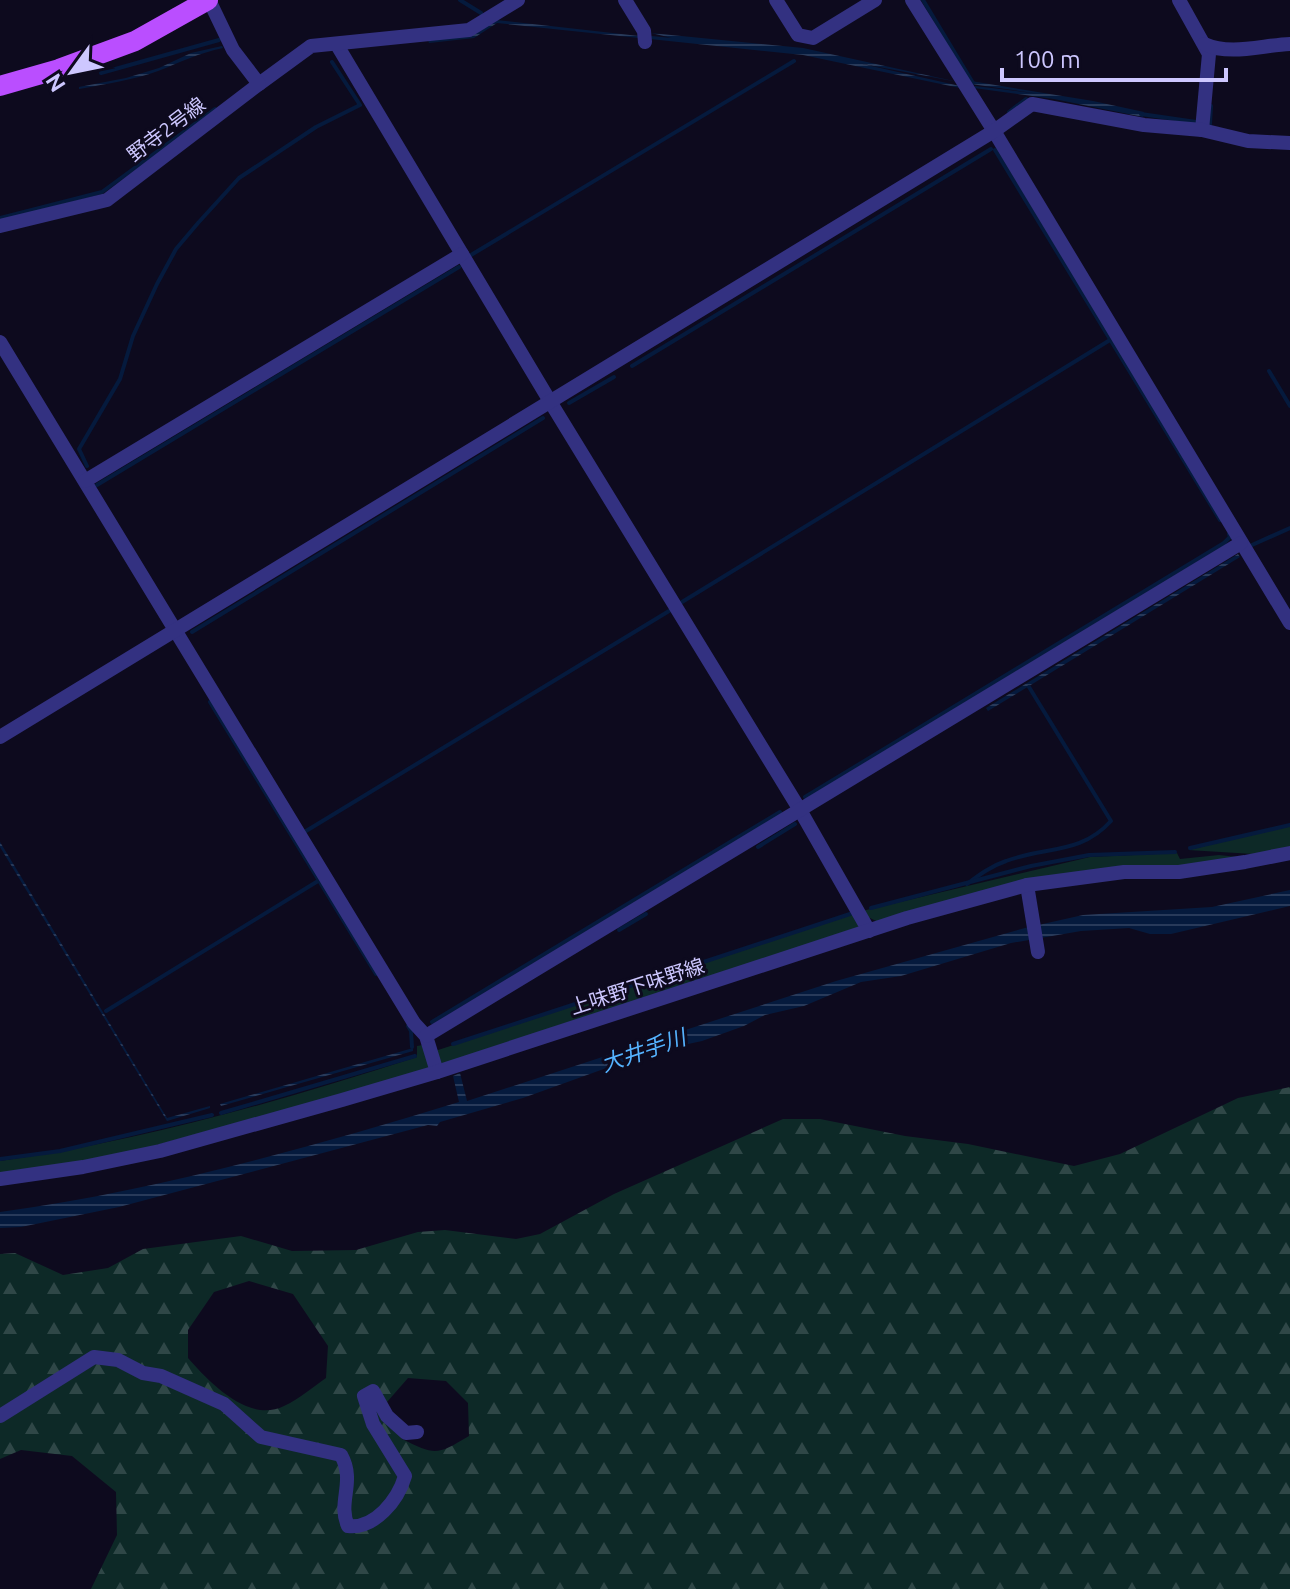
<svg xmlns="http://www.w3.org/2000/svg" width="1290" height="1589" font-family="Ubuntu,'Noto Sans JP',sans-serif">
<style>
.green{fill:#0d2927}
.forest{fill:url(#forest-firs);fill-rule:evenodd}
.water{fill:url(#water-rules)}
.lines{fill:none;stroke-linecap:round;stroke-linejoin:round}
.stream{stroke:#051a3d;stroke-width:4}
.street{stroke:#333181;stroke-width:14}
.primary{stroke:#ba4eff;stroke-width:20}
.labels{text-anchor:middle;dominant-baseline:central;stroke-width:6;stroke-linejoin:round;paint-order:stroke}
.street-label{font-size:20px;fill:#cdc7ff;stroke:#0d0a1e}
.water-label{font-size:22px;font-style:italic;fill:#55b3ff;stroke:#0d0a1e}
</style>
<defs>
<pattern id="forest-firs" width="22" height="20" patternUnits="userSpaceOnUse" patternTransform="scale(2)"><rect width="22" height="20" fill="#0d2927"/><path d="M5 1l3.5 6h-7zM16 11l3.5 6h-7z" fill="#2f4747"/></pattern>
<pattern id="water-rules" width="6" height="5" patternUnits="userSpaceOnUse" patternTransform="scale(2)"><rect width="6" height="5" fill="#051a3d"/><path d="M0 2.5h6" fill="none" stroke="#283a5a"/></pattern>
</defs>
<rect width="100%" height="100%" fill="#0d0a1e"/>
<g class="green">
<path d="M1290 826V848L1253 854 1188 850Z"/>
<path d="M1177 853 1180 859 1219 855 1238 857 1208 864 1083 871 878 922 868 917 862 911 1090 857Z"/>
<path d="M857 913 860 922 858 928 441 1066 435 1051Z"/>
<path d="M423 1045 431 1066 424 1072 124 1154 0 1175V1161C142 1141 281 1101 417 1057V1046Z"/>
</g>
<path class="forest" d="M1290 1087V1589H91L117 1535 116 1492 72 1456 21 1450 0 1459V1254L15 1253 63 1275 108 1268 143 1249 241 1236 292 1251 356 1250 418 1232 445 1230 516 1239 540 1234 614 1194 783 1119H820L905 1136 968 1144 1074 1166 1120 1154 1238 1098ZM249 1281 293 1294 328 1346 326 1378C313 1387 299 1399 284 1406 249 1424 209 1382 188 1358V1330L214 1292ZM408 1378 446 1381 468 1403 469 1436C437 1455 436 1456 402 1439L387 1402Z"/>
<g class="water">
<path d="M496 20 639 36V38L497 23 474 38 429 43 428 40Z"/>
<path d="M651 33 803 48 958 82 858 63 960 86V88L803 55 650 39 651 36 672 38Z"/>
<path d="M222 46 223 48C199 53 181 62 158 71 133 80 106 84 79 89V87L126 78 159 68 191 53Z"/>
<path d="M971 81 1093 101 1144 112 1143 117 1054 99 974 88 975 86 1040 94 971 84Z"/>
<path d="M1238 554 1240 557 988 711 986 708Z"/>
<path d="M0 842 167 1118 210 1106V1108L167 1121 0 847Z"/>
<path d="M1290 890V906L1171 934H1150L1129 928 1081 931 1011 943 901 976 861 982 804 1006 765 1015 744 1026 702 1041 651 1052 523 1098 440 1122 437 1126 428 1125 119 1207 21 1227 0 1228V1212C156 1191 308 1148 459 1102L453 1076 460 1073 467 1101 836 981 1025 928 1083 915 1212 907Z"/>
<path d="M413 1048V1051L221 1106 220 1104Z"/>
</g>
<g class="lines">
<g class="stream">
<path d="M460 0 481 13"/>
<path d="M923 0 973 83"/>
<path d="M101 73 219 40"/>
<path d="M1009 112 1026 99"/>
<path d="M1141 114 1210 124 1211 106"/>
<path d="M995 150 1220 520"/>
<path d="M0 218 102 192 215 109"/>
<path d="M471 255 794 61"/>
<path d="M632 366 991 149"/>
<path d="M1269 371 1290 406"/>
<path d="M569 403 614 377"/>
<path d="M87 466 79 449 120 379 133 336 157 284 176 249 198 223 239 178 316 127 360 105 332 62"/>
<path d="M97 485 459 267"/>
<path d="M1252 545 1290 528"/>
<path d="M682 602 1110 340"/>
<path d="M192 632 543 418"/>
<path d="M210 702 376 974"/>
<path d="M805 797 1224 543 1230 537 1229 534"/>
<path d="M306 831 669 611"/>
<path d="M758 847 795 824"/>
<path d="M1190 848 1290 825"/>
<path d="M967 884C979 875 991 866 1006 861 1046 846 1080 855 1111 821L1029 687"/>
<path d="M871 908 1031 866 1089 855 1175 852"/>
<path d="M619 930 646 914"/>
<path d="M106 1011 318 881"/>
<path d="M432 1022 780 812"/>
<path d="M408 1026 411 1031 412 1047"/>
<path d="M453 1044 850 914"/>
<path d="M221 1113 415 1056"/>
<path d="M0 1159 60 1151 212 1115"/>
</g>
<g class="street">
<path d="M625 0 644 31 645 42"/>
<path d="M776 0 798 35 813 38 875 0"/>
<path d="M912 0 994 131 1290 623"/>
<path d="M1179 0 1209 54 1202 130"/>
<path d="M1204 44C1231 56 1262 45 1290 44"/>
<path d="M337 45 551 403 800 810 869 931"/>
<path d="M259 84 311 46 469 30 518 0"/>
<path d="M0 226 107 200 259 84 233 50 209 0"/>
<path d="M0 342 414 1023 426 1036 437 1072"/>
<path d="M85 481 462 254"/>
<path d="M0 737 994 131 1032 104 1144 125 1202 130 1248 141 1290 143"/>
<path d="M1027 885 1038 952"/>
<path d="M426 1036 1241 543"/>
<path d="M0 1179 83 1167 160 1151 342 1100 437 1072 907 918 1027 885 1124 872H1179L1245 862 1290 853"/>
<path d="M0 1416 94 1357 118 1360 143 1373 161 1376 224 1404 261 1437 341 1455C356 1482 337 1502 348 1526 375 1529 398 1500 405 1476L373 1424 364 1396 373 1391 387 1416 406 1433 417 1432"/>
</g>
<path class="primary" d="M0 86 59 69 135 41 208 0"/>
</g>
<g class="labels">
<g class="street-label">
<text transform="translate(166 129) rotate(-37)">野寺2号線</text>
<text transform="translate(637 986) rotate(-18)">上味野下味野線</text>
</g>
<g class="water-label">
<text transform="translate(643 1050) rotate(-19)">大井手川</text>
</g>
</g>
<g transform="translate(72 72) rotate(237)" stroke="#0d0a1e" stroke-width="6" paint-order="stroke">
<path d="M0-6L14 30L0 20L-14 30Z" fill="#cdc7ff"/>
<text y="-12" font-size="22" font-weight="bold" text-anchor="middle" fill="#cdc7ff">N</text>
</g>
<path d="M1002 68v12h224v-12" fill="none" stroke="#cdc7ff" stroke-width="4"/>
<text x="1014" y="68" font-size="24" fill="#cdc7ff" stroke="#0d0a1e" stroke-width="6" paint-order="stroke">100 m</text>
</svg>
